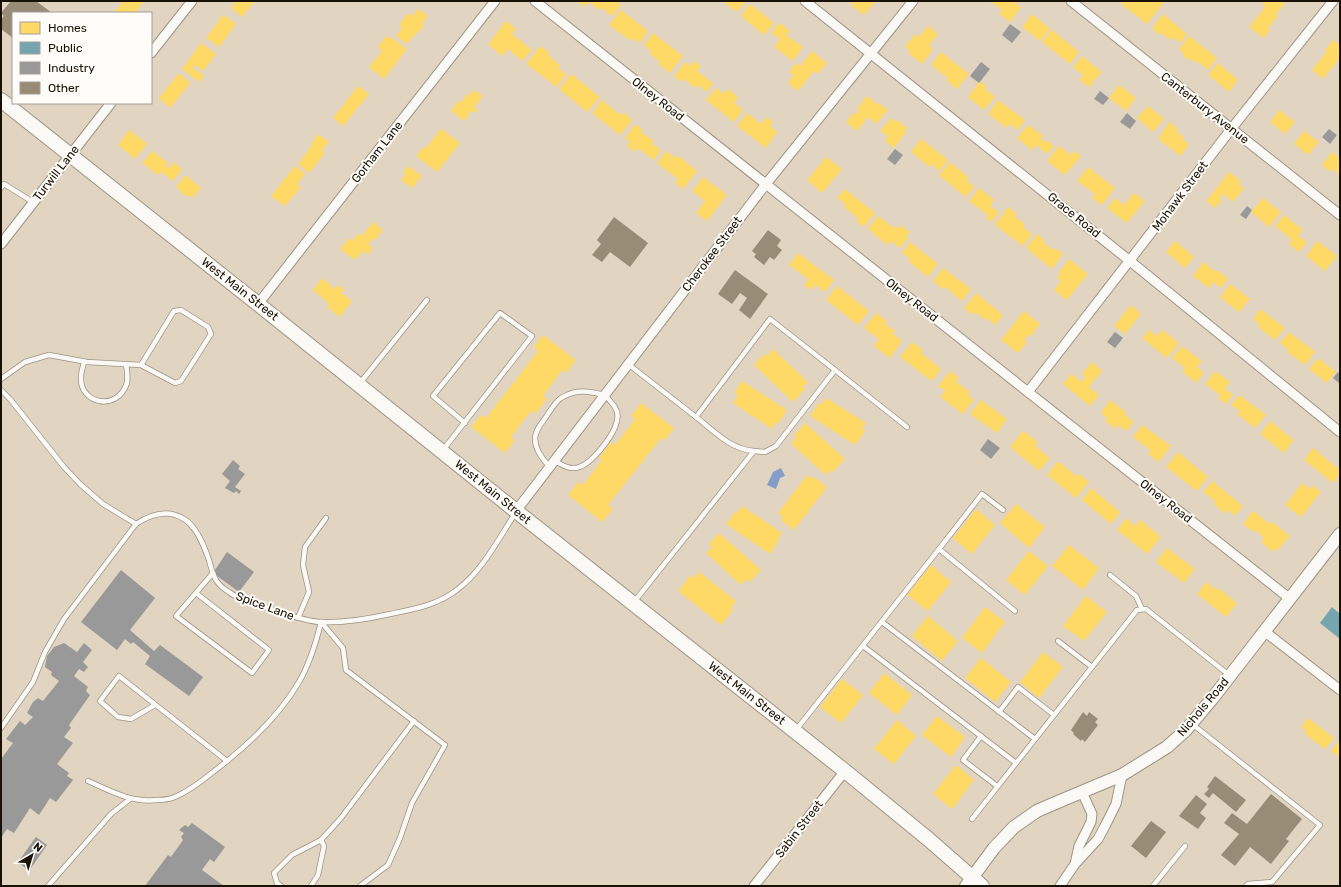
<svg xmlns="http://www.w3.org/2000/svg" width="1341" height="887" font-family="Rubik,sans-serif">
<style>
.water{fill:#849ec9}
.homes{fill:#ffd966}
.public{fill:#76a5af}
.industry{fill:#999}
.building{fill:#988c76}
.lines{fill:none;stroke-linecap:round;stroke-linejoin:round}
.lane-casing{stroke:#9d9384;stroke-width:6}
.street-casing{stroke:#9d9384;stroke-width:11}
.secondary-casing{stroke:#9d9384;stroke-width:14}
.primary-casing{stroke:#9d9384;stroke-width:16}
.lane{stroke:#faf9f6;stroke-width:4.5}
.street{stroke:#faf9f6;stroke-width:9}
.secondary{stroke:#faf9f6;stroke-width:12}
.primary{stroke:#faf9f6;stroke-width:14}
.labels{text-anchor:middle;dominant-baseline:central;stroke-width:4;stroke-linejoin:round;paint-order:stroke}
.street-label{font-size:12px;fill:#191105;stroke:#fefcf8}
</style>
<rect width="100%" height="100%" fill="#e1d4c1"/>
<path class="water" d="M781 468 785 476 780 478 776 489 767 485 773 472Z"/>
<g class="homes">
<path d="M123 1H144L135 13H114Z"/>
<path d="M236 1H255L242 17 231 8Z"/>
<path d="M577 1H615L621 5 612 16 601 8 599 10 588 2 584 7Z"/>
<path d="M722 1H746L737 12Z"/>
<path d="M854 1H876L864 15 851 5Z"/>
<path d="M990 1H1013L1021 7 1010 22 999 14 1002 10Z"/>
<path d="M1124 1H1163L1164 2 1147 24 1121 4Z"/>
<path d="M1265 1 1269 2 1270 1H1282L1285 3 1276 14 1278 16 1268 28 1270 30 1264 38 1249 27 1265 7 1262 5Z"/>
<path d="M750 4 774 23 764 35 741 16Z"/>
<path d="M418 9 428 16 422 24 424 25 418 33 417 32 407 44 396 36 402 28 399 25 408 13 412 16Z"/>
<path d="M621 10 648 31 640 43 633 38 631 41 609 25Z"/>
<path d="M1032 14 1050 29 1040 41 1022 27Z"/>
<path d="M1163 14 1187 34 1180 43 1173 37 1170 40 1161 33 1160 35 1152 28Z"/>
<path d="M223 15 236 24 219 47 206 38Z"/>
<path d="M506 21 516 29 512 34 532 50 522 61 508 49 502 56 488 44Z"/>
<path d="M779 23 790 31 786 35 803 47 793 61 774 47 780 39 771 33Z"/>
<path d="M928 26 938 34 929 46 933 49 922 64 908 53 910 51 905 47 915 34 919 37Z"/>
<path d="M1052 30 1079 52 1070 64 1042 42Z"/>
<path d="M653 33 683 56 670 73 658 64 660 62 650 54 651 51 644 45Z"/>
<path d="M386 36 390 39 391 37 407 49 384 79 369 67 382 51 378 47Z"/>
<path d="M1189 36 1217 58 1208 70 1197 61 1196 63 1189 58 1188 60 1183 56 1184 54 1179 49Z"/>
<path d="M1333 40 1340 45V58L1323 79 1312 70 1327 51 1325 50Z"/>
<path d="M201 43 216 54 203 71 195 65 193 68 204 76 199 82 182 69Z"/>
<path d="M540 46 550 53 548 55 560 65 558 68 566 74 557 87 526 64Z"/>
<path d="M812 51 827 63 818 74 814 71 798 91 788 83 794 75 789 72 796 63 800 66Z"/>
<path d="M941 52 969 74 957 89 946 80 948 78 931 65Z"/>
<path d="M1082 56 1102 72 1089 87 1079 80 1083 75 1073 67Z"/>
<path d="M694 61 701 66 697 71 713 83 707 92 698 85 695 88 684 79 681 82 674 76 685 62 690 66Z"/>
<path d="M1218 63 1238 80 1229 92 1208 75Z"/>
<path d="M179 73 190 83 170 108 159 98Z"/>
<path d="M571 74 600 97 587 112 559 89Z"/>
<path d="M980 81 987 87 985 89 995 97 984 110 968 97Z"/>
<path d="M1119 85 1136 98 1126 111 1109 98Z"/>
<path d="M358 86 369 94 343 126 333 118Z"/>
<path d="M716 88 724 94 728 89 738 97 734 103 743 110 734 122 706 100Z"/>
<path d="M474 90 483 96 474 107 478 110 476 113 472 110 464 121 451 111 458 101 461 102 468 93 470 95Z"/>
<path d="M867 96 877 104 878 103 888 110 876 124 868 117 857 131 846 122 853 113 855 115 859 111 857 109Z"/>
<path d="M602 100 620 115 623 112 632 120 620 135 592 113Z"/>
<path d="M998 100 1025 120 1018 130 1010 124 1007 128 988 114Z"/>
<path d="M1148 106 1164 119 1153 132 1137 118Z"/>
<path d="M1279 110 1295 122 1285 134 1270 122Z"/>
<path d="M747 113 761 124 767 117 773 122 770 126 777 132 766 148 737 126Z"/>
<path d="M891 118 895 122 897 120 907 128 905 131 906 132 894 148 885 141 888 136 880 131Z"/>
<path d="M1169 122 1178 129 1176 131 1184 137 1182 139 1189 144 1181 156 1158 139Z"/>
<path d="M635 124 643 130 641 132 654 141 652 144 661 150 654 160 638 148 635 152 627 146 630 142 625 138Z"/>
<path d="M1028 125 1043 136 1041 139 1045 142 1047 140 1054 146 1047 154 1036 145 1032 150 1017 138Z"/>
<path d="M441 129 460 143 437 172 416 156 423 147 425 149Z"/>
<path d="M129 130 147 144 135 159 118 145Z"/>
<path d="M1304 131 1319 142 1308 155 1294 144Z"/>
<path d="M318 134 329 142 322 150 325 153 309 173 298 164 312 145 311 144Z"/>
<path d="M921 139 948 160 939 171 931 164 929 167 911 152Z"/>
<path d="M1059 146 1071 155 1074 151 1081 156 1065 175 1047 161Z"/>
<path d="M152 151 168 163 166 166 169 168 174 162 182 169 173 181 161 172 158 175 142 163Z"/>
<path d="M666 151 675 158 677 155 697 171 683 189 675 183 678 179 657 163Z"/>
<path d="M1332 152 1340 158V175L1332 169 1330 172 1322 165Z"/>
<path d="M826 157 842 169 822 193 807 180Z"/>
<path d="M950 162 968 177 966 180 974 187 966 197 939 175Z"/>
<path d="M295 166 305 174 297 184 301 187 285 206 271 196Z"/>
<path d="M408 166 422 176 412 188 401 180 405 175 403 173Z"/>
<path d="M1088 167 1115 188 1102 205 1092 198 1095 194 1077 181Z"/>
<path d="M1229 172 1241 181 1239 185 1244 188 1233 202 1223 194 1220 198 1222 200 1215 208 1206 201Z"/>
<path d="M185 175 201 188 192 198 189 195 187 197 176 187Z"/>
<path d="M703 177 727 195 707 221 696 213 705 201 692 191Z"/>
<path d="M979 188 994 200 990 206 999 212 992 222 986 218 988 215 969 201Z"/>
<path d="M845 189 875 213 864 227 856 221 858 218 844 207 846 205 837 198Z"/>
<path d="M1134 193 1145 201 1127 223 1107 208 1115 198 1124 205Z"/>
<path d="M1263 198 1281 212 1269 227 1251 212Z"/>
<path d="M1008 207 1017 214 1015 217 1025 224 1023 227 1032 234 1023 246 995 225Z"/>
<path d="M1284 215 1303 230 1298 236 1307 242 1299 252 1289 244 1292 240 1275 226Z"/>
<path d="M878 216 894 228 895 226 897 229 900 225 910 232 906 236 908 238 900 248 891 241 887 245 868 229Z"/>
<path d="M373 222 383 230 375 240 373 239 368 244 373 248 368 255 363 251 355 260 340 249 349 238 352 241 359 233 362 236Z"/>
<path d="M1037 234 1044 240 1043 242 1053 250 1055 248 1063 254 1052 269 1026 248Z"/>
<path d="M1175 241 1194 257 1185 268 1166 252Z"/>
<path d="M1317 241 1337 256 1325 271 1306 256Z"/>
<path d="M910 242 938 264 928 277 908 261 910 259 902 253Z"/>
<path d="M798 253 834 280 825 292 815 285 811 290 804 285 808 279 789 265Z"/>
<path d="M1069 259 1088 274 1067 300 1054 290 1061 281 1057 278 1060 273 1059 272Z"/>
<path d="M1203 262 1216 272 1217 270 1228 279 1221 288 1213 282 1209 288 1193 276Z"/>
<path d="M943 268 971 289 962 301 945 287 943 289 933 281Z"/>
<path d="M322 278 335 289 338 285 344 290 341 293 352 301 340 317 327 307 329 304 313 290Z"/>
<path d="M1230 284 1250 299 1239 312 1220 297Z"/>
<path d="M837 286 869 311 858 325 826 300Z"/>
<path d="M976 293 1003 315 995 325 987 318 985 320 975 312 973 315 964 308Z"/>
<path d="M1131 305 1141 314 1125 334 1114 326Z"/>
<path d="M1260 309 1285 328 1275 340 1258 327 1260 325 1253 319Z"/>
<path d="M1024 311 1040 324 1031 336 1029 335 1024 340 1027 342 1018 353 1001 340Z"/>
<path d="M876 313 887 321 885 324 895 331 893 334 902 341 890 358 874 346 879 339 864 328Z"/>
<path d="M1149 330 1157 336 1162 330 1179 343 1167 358 1142 338Z"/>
<path d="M1289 332 1315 352 1305 365 1287 352 1289 350 1280 343Z"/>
<path d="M543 335 576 360 566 373 562 370 543 396 547 399 535 414 531 411 511 437 515 440 505 453 471 427 481 415 486 418 538 351 534 347Z"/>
<path d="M912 342 923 350 921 353 941 369 932 381 900 357Z"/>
<path d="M1182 346 1202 361 1197 367 1204 373 1196 383 1182 371 1185 368 1172 358Z"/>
<path d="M773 349 808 382 803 387 805 389 793 402 754 365 764 354 767 356Z"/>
<path d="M1318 358 1336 372 1327 383 1309 369Z"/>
<path d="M1092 362 1102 371 1089 387 1099 395 1090 406 1063 384 1071 374 1082 382 1085 377 1082 374Z"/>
<path d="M950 371 959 378 956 382 970 392 968 395 974 400 963 414 940 397 945 391 938 386Z"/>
<path d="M1215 371 1230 382 1225 389 1233 395 1226 404 1218 398 1220 395 1205 384Z"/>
<path d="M742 381 787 410 778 424 776 422 772 429 733 403 738 395 734 393Z"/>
<path d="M1239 395 1266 415 1255 428 1237 414 1240 411 1231 405Z"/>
<path d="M826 398 866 423 862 429 865 431 855 445 810 416 819 403 822 404Z"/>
<path d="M981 400 1007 419 997 433 970 414Z"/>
<path d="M1110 400 1127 413 1125 415 1134 422 1126 431 1118 425 1116 429 1105 421 1107 418 1101 413Z"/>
<path d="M641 403 674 428 664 441 661 438 608 505 613 509 602 522 568 495 578 482 583 485 602 460 599 458 611 442 615 445 635 419 631 416Z"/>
<path d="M1270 421 1294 440 1284 453 1260 434Z"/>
<path d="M805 423 845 459 833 472 831 470 826 475 791 444 796 437 794 435Z"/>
<path d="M1142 425 1171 446 1159 462 1148 454 1151 451 1133 437Z"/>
<path d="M1023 431 1038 442 1035 446 1050 458 1039 471 1010 447Z"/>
<path d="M1313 448 1340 470V474L1333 483 1304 460Z"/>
<path d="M1178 452 1208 477 1197 491 1166 467Z"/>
<path d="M1058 461 1076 476 1079 474 1089 482 1076 498 1047 475Z"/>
<path d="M807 475 813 479 814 477 827 487 794 530 781 520 783 517 778 513Z"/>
<path d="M1212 481 1243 506 1235 516 1228 510 1225 514 1214 504 1215 501 1203 492Z"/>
<path d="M1302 483 1309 489 1312 485 1321 492 1301 517 1285 505Z"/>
<path d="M1091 488 1120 512 1111 524 1082 500Z"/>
<path d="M1016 504 1045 527 1029 548 1000 523Z"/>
<path d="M742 506 782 533 778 539 779 540 770 554 726 524 735 512 737 513Z"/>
<path d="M976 509 995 525 972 554 953 538Z"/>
<path d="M1253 511 1270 524 1272 522 1290 536 1278 550 1275 548 1273 552 1261 542 1264 538 1255 530 1254 532 1243 524Z"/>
<path d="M1126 518 1135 526 1140 520 1161 537 1147 554 1117 530Z"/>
<path d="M719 533 761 570 750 582 746 579 741 585 706 553 712 547 709 544Z"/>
<path d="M1069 545 1099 568 1083 590 1052 566Z"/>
<path d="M1167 548 1195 569 1184 583 1156 562Z"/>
<path d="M1029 551 1048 566 1025 595 1006 580Z"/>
<path d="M931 565 951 582 928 611 907 595Z"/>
<path d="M699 572 736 601 731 608 733 610 721 625 678 591 691 575 694 578Z"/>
<path d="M1206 582 1216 590 1218 588 1237 603 1226 617 1197 594Z"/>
<path d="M1086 596 1107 612 1084 641 1063 626Z"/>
<path d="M985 607 1005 622 982 653 962 638Z"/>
<path d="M928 616 958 641 942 661 912 636Z"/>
<path d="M1043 652 1063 667 1039 698 1020 682Z"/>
<path d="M981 658 1011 682 995 702 965 678Z"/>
<path d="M884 673 912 695 897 715 869 693Z"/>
<path d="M842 679 863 695 841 723 820 707Z"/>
<path d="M937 716 965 737 951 757 922 735Z"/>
<path d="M1308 718 1334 738 1325 749 1304 733 1306 731 1301 727Z"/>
<path d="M897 720 916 736 894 764 874 749Z"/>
<path d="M1338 742 1340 743V758L1331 751Z"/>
<path d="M956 765 974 780 952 809 933 794Z"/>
</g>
<path class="public" d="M1332 607 1340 614V639L1320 623Z"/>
<g class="industry">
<path d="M1010 24 1021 32 1012 43 1002 35Z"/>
<path d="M981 62 990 69 979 83 970 76Z"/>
<path d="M1100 91 1109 98 1103 105 1094 99Z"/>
<path d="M1127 113 1136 121 1130 129 1120 122Z"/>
<path d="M1329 129 1337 135 1330 144 1322 137Z"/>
<path d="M895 149 903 155 895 165 887 159Z"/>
<path d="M1247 206 1252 210 1246 219 1240 215Z"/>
<path d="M1115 332 1123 338 1115 348 1107 342Z"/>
<path d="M1338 372 1340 374V382L1339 383 1333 378Z"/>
<path d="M988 439 1000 448 991 459 980 450Z"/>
<path d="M233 460 240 466 238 469 245 474 235 487 241 491 239 494 236 491 234 493 225 488 230 481 222 474Z"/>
<path d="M227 552 254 572 239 592 213 573Z"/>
<path d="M121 570 155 598 130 630 154 651 160 645 203 677 189 696 145 664 150 656 133 642 131 644 125 639 117 650 81 622Z"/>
<path d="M64 643 77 652 84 643 92 650 83 662 88 667 84 672 79 669 74 676 88 687 86 691 90 695 69 725 71 728 64 737 73 743 57 764 69 773 67 776 73 780 56 802 50 798 39 815 30 808 14 833 7 829 1 838V759L13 743 6 739 20 721 25 725 33 717 27 713 33 702 38 698 43 701 59 681 51 675 52 672 45 667 47 656 54 647Z"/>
<path d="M192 823 225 847 214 862 210 859 202 870 224 886H145L168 855 171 857 183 840 181 837 184 833 179 830 185 825 188 827Z"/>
<path d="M36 837 47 845 29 871 18 862Z"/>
</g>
<g class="building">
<path d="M11 1H36L52 13H13V38L1 29V17L2 18 4 16 1 13Z"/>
<path d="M614 217 648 243 630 267 610 252 602 262 592 255 601 244 597 240Z"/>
<path d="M768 230 781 240 777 246 782 250 774 260 770 257 764 265 754 257 756 254 752 251Z"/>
<path d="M735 270 768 294 750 319 739 310 747 298 740 293 732 304 718 294Z"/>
<path d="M1083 712 1087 716 1089 712 1098 719 1095 722 1098 725 1085 742 1082 739 1081 741 1073 734 1074 733 1071 730Z"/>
<path d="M1215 776 1246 800 1236 812 1213 793 1209 798 1204 794 1209 789 1207 787Z"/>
<path d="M1271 794 1302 819 1286 839 1289 841 1271 864 1250 847 1235 866 1221 855 1239 834 1224 823 1232 813 1247 824Z"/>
<path d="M1196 795 1207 804 1200 813 1206 818 1198 829 1179 816Z"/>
<path d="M1151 821 1166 832 1146 858 1131 846Z"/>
</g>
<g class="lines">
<defs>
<g id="lane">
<path d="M1 188 4 184 33 202"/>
<path d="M84 362C83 367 81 372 81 377 79 403 117 413 127 383 128 378 127 370 126 364"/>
<path d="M628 364 696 417"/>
<path d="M835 370 907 427"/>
<path d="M1 379 25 362 49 355 87 362 141 365 175 383 181 381 211 334 208 327 181 310 174 311 141 365"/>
<path d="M360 383 427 300"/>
<path d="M1 390 10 399 64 467 80 484 103 504 136 524"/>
<path d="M443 450 532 336 500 313 433 396 465 423"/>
<path d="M550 467C542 459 535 450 535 438 536 429 541 424 546 417 550 411 555 402 561 398 573 391 583 390 596 393 599 394 603 394 605 395 607 396 609 400 611 402 616 407 619 413 617 421 614 435 590 468 574 468 567 469 561 464 555 461"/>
<path d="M939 549 982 494 1003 510"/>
<path d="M1110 575 1136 596 1142 609"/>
<path d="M196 593 269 650 252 673 176 616 213 573"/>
<path d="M634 602 754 451 765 452 776 446 835 370 770 319 696 417C714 431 730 449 754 451"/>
<path d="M298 618 309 592 303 565 305 547 326 518"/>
<path d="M321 622 343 648 346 670 445 745 412 803 400 838 388 865 360 886"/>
<path d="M882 622 1035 739"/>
<path d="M1058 641 1092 667"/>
<path d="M863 646 1016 763"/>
<path d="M155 705 131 719 118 717 100 701 119 676 227 761"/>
<path d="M999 712 1018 687 1054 715"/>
<path d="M1192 724 1320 825 1272 882 1248 884 1246 886"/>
<path d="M1 728 33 682 45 652 64 619 136 524C151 514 168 509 184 519 196 526 205 548 209 560 211 567 212 573 216 580 219 585 224 589 229 592 242 602 259 605 274 610 289 615 305 621 321 622 344 623 368 619 390 614 415 609 438 605 458 589 483 570 499 538 516 512"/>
<path d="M796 730 939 549 1015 611"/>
<path d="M981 736 963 760 997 786"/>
<path d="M88 781C110 791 132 803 157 800 163 800 170 799 175 797 189 791 202 781 213 772 246 747 278 718 299 682 310 663 316 643 321 622"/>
<path d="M972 819 1137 610 1146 609 1229 675"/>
<path d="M48 886 111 814 130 799"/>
<path d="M281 886 277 883 274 873 292 855 321 840 341 818 414 721"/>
<path d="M311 886 318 875 324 846 321 840"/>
<path d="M1153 886 1185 846"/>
</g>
<g id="street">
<path d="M535 1 1028 392 1289 598"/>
<path d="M805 1 1130 261 1340 432"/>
<path d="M1071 1 1340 215"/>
<path d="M151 53 192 1"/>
<path d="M1 244 111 103"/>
<path d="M258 304 495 1"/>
<path d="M1028 392 1232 128 1333 1"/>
<path d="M516 511 766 184 913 1"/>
<path d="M1264 631 1340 690"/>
<path d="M1075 864 1079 846 1091 822 1092 814 1082 792"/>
<path d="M754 886 845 771"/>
<path d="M1060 886 1075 864 1098 839 1105 826 1116 804 1122 775"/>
</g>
<path id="secondary" d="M966 886 994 848 1014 827 1037 811 1053 804 1122 775 1167 747 1186 730 1212 699 1340 534"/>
<path id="primary" d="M1 100 258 304 516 511 845 771 927 838 982 886"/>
</defs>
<use href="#lane" class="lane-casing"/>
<use href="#street" class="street-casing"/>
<use href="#secondary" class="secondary-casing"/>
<use href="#primary" class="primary-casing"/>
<use href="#lane" class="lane"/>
<use href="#street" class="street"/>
<use href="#secondary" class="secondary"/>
<use href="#primary" class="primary"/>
</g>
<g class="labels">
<g class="street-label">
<text transform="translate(658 99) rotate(38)">Olney Road</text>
<text transform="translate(1205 108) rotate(38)">Canterbury Avenue</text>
<text transform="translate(377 152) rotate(-52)">Gorham Lane</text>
<text transform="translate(56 173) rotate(-52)">Turwill Lane</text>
<text transform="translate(1180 196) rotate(-53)">Mohawk Street</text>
<text transform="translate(1074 215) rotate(39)">Grace Road</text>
<text transform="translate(712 254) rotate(-53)">Cherokee Street</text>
<text transform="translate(240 289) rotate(38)">West Main Street</text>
<text transform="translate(912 300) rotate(38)">Olney Road</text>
<text transform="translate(493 492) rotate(39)">West Main Street</text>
<text transform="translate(1166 501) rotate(38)">Olney Road</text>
<text transform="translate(265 606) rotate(20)">Spice Lane</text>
<text transform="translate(747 693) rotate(38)">West Main Street</text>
<text transform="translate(1203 707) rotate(-50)">Nichols Road</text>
<text transform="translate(799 829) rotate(-52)">Sabin Street</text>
</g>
</g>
<rect width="1341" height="887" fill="none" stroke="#191105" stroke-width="4"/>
<rect x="12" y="12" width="140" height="92" fill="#fefcf8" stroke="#a29e97"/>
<rect x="20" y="22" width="20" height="12" fill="#ffd966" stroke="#a29e97"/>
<text x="48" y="32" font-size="12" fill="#191105">Homes</text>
<rect x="20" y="42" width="20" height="12" fill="#76a5af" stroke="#a29e97"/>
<text x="48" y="52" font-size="12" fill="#191105">Public</text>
<rect x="20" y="62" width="20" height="12" fill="#999999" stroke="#a29e97"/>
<text x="48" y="72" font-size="12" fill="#191105">Industry</text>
<rect x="20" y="82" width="20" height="12" fill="#988c76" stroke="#a29e97"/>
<text x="48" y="92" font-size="12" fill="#191105">Other</text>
<g transform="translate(32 855) rotate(38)" stroke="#fefcf8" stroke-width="3" paint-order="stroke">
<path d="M0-3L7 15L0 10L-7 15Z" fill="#191105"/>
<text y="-6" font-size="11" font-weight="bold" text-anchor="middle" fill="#191105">N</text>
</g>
</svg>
